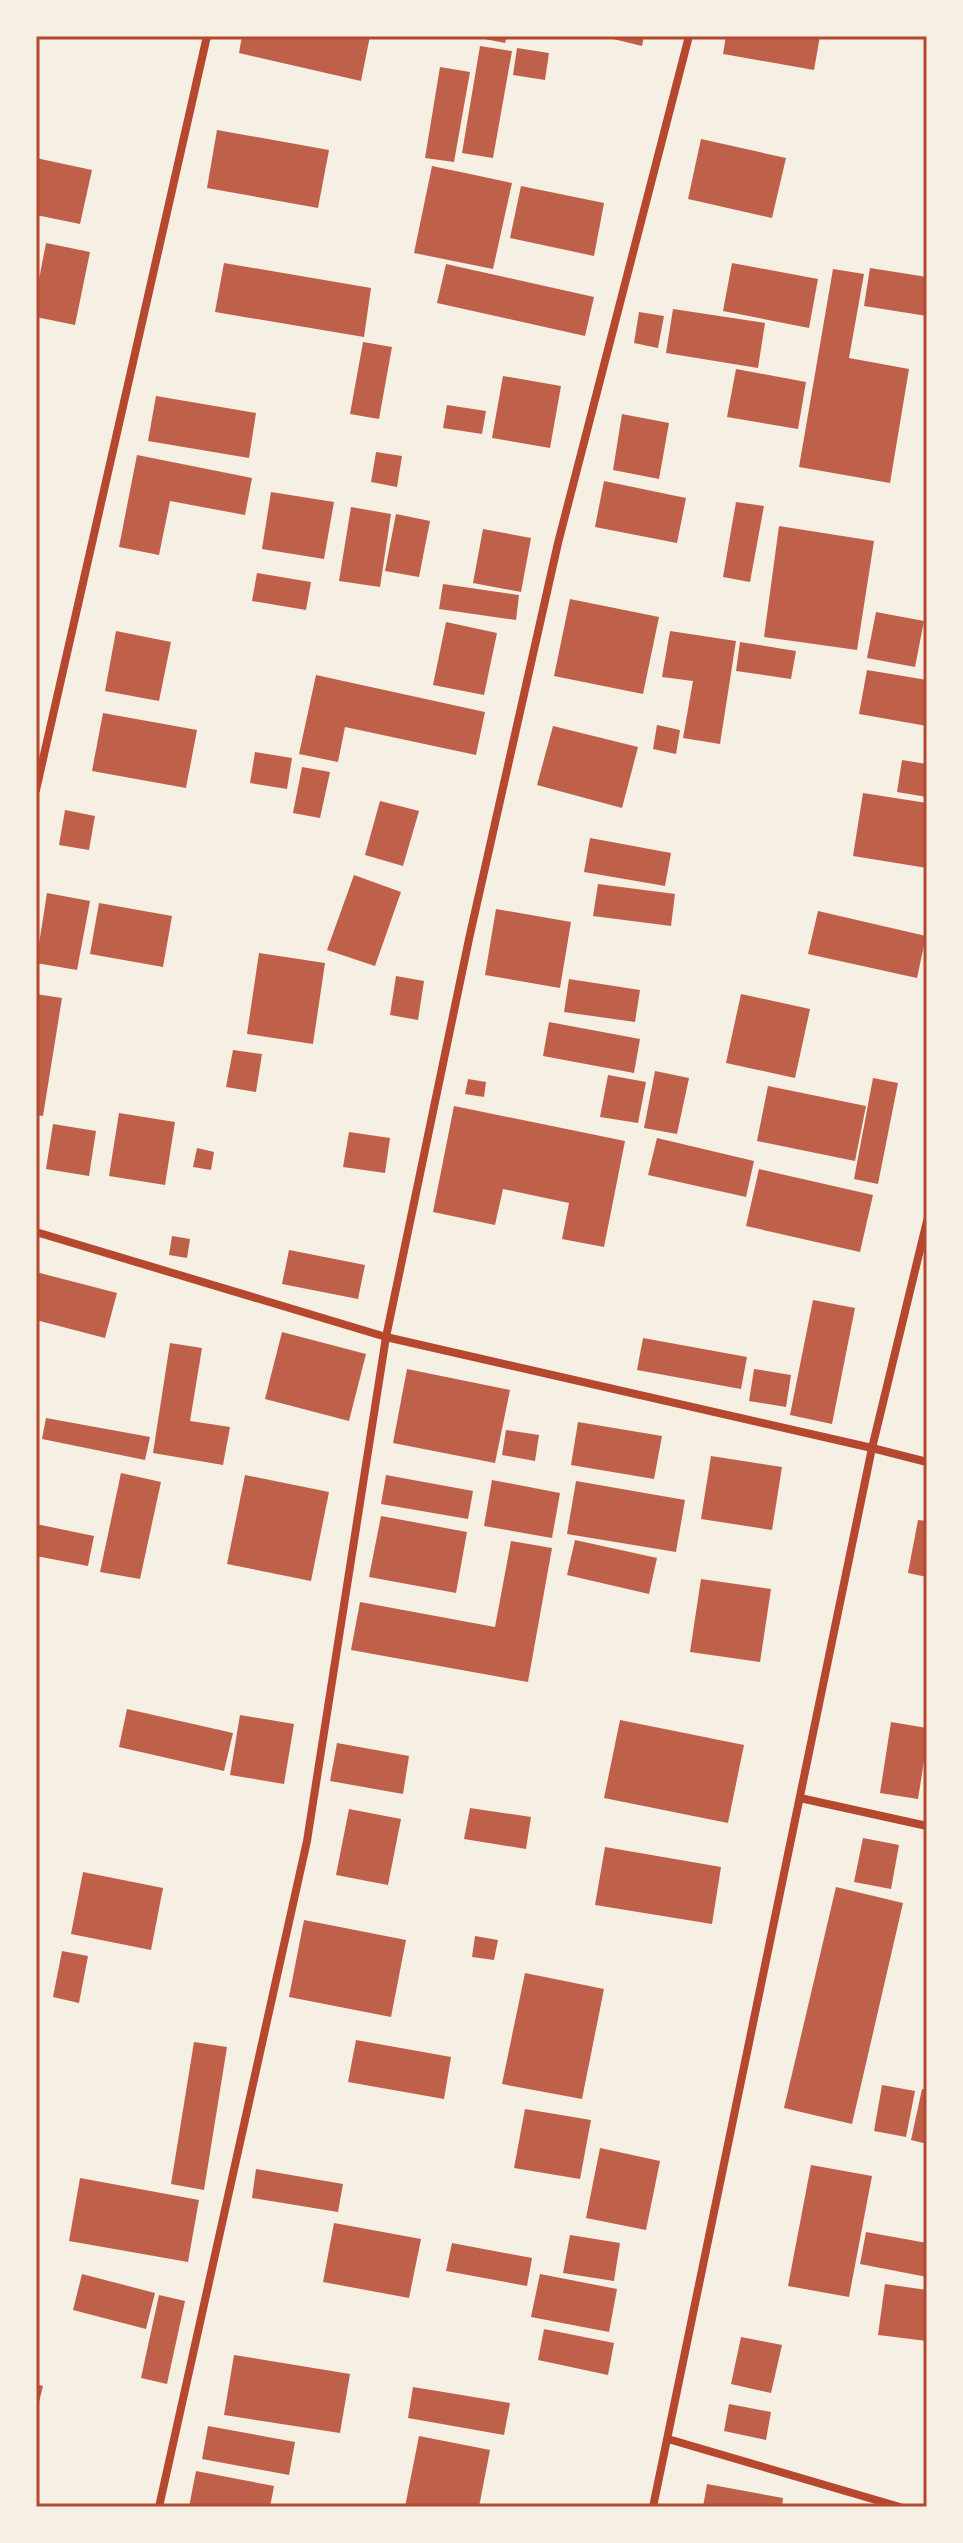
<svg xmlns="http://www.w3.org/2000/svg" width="963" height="2543" font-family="Overpass,sans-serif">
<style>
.building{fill:#bf614a}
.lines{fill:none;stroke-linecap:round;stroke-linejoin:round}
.minor{stroke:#b5482f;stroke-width:8}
.neatline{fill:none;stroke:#b5482f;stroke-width:3}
</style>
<rect width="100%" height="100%" fill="#f6efe4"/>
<g class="building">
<path d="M242 36H370L361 81 239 53Z"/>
<path d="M470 36H507L505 43Z"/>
<path d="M601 36H644L642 46Z"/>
<path d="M726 36H820L814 70 723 54Z"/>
<path d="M480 46 512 51 493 158 462 153Z"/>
<path d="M517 48 549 53 545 80 513 75Z"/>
<path d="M440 67 470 72 454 162 425 158Z"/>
<path d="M217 130 329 150 318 208 207 188Z"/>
<path d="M701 139 786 158 772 218 688 199Z"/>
<path d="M36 158 92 170 80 224 36 215Z"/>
<path d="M432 166 512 183 493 269 414 253Z"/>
<path d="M521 186 604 203 594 256 510 238Z"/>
<path d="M46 243 90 252 75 325 36 317V295Z"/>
<path d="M224 263 371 288 364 337 215 312Z"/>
<path d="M732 263 818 279 809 328 723 311Z"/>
<path d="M446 264 594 297 585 336 437 303Z"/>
<path d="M870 268 927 277V316L864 306Z"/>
<path d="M833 269 864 274 849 358 909 369 890 483 799 467Z"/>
<path d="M673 309 765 323 758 368 666 353Z"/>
<path d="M639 312 664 316 658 348 634 343Z"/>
<path d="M363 342 392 347 379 419 350 414Z"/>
<path d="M736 369 806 382 798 429 727 417Z"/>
<path d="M503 376 561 386 550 448 492 438Z"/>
<path d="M156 396 256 413 249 458 148 441Z"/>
<path d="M447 405 486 411 482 434 443 428Z"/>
<path d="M622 414 669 423 659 479 613 470Z"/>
<path d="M376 452 402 456 397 487 371 482Z"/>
<path d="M137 455 252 478 245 515 170 501 159 555 119 547Z"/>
<path d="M604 481 686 498 677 543 595 527Z"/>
<path d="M271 492 334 502 324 559 262 549Z"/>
<path d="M736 502 764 506 750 582 723 577Z"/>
<path d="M351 507 391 514 380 587 339 581Z"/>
<path d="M396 514 430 521 419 577 385 571Z"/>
<path d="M779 526 874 541 857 650 764 637Z"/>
<path d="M483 529 531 538 521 592 473 583Z"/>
<path d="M257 573 311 582 306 610 252 601Z"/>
<path d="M443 584 519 595 516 620 439 609Z"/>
<path d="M570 599 659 617 643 694 554 676Z"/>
<path d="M876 612 924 621 915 667 867 658Z"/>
<path d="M446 622 497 633 484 695 433 685Z"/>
<path d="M116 631 171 642 159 701 105 691Z"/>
<path d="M670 631 736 641 720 744 683 738 693 681 662 677Z"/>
<path d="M740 642 796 651 791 679 736 671Z"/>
<path d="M867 670 927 680V726L859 714Z"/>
<path d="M316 675 485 712 476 755 345 727 338 762 299 754Z"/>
<path d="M103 713 197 730 186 788 92 771Z"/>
<path d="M657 725 680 730 676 754 653 749Z"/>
<path d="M553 726 638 747 622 808 537 785Z"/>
<path d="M255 752 292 758 287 789 250 783Z"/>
<path d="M902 760 927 764V797L897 792Z"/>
<path d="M302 767 330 772 320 818 293 813Z"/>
<path d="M863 793 927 803V868L853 856Z"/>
<path d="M380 801 419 811 403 866 365 855Z"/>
<path d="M65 810 95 816 89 850 59 845Z"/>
<path d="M590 838 671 853 665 886 584 872Z"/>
<path d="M354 875 401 892 375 966 327 950Z"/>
<path d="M598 884 675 894 671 926 593 916Z"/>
<path d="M47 893 90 901 77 970 36 963Z"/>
<path d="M99 903 172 916 163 967 90 954Z"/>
<path d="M496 909 571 922 560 988 485 975Z"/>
<path d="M818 911 926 936 917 978 808 954Z"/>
<path d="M259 953 325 963 313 1044 247 1034Z"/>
<path d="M396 976 424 981 418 1020 390 1015Z"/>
<path d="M569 979 640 990 635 1022 564 1012Z"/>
<path d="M36 994 62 998 43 1116 36 1115Z"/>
<path d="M741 994 810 1009 795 1078 726 1063Z"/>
<path d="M549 1022 640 1039 634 1073 543 1056Z"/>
<path d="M233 1050 262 1054 256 1092 226 1087Z"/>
<path d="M655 1071 689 1078 677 1134 644 1128Z"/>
<path d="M608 1075 646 1082 638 1123 600 1117Z"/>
<path d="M873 1078 898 1083 878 1184 854 1179Z"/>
<path d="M468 1079 486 1082 484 1097 465 1094Z"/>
<path d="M768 1086 866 1106 855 1161 757 1141Z"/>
<path d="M454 1106 625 1141 604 1247 562 1239 569 1203 503 1189 495 1225 433 1212Z"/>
<path d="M119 1113 175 1122 165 1185 109 1176Z"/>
<path d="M53 1124 96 1131 89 1176 46 1169Z"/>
<path d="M349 1132 390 1138 385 1173 343 1167Z"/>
<path d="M657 1138 754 1161 746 1197 648 1175Z"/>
<path d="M197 1148 214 1152 211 1170 193 1167Z"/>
<path d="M759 1169 873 1195 860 1252 746 1226Z"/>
<path d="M172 1236 190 1239 187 1258 169 1255Z"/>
<path d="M289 1250 365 1265 358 1299 282 1284Z"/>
<path d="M36 1272 117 1293 105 1338 36 1320Z"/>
<path d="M813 1300 855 1308 832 1424 790 1415Z"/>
<path d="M282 1332 366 1354 349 1421 265 1399Z"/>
<path d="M643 1338 747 1357 741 1389 637 1370Z"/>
<path d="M170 1343 202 1348 190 1421 230 1427 223 1465 153 1453Z"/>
<path d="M407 1369 510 1390 495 1463 393 1443Z"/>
<path d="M754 1369 791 1375 786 1407 749 1401Z"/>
<path d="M46 1418 150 1437 145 1460 42 1439Z"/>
<path d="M578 1422 662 1436 654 1479 571 1465Z"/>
<path d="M506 1430 539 1435 535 1461 502 1455Z"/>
<path d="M711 1456 782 1467 772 1530 701 1519Z"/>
<path d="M121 1473 161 1482 140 1579 100 1572Z"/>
<path d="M245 1475 329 1492 311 1581 227 1564Z"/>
<path d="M386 1475 473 1491 468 1519 381 1504Z"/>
<path d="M492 1480 560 1493 552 1538 484 1526Z"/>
<path d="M576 1481 685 1500 676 1552 567 1534Z"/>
<path d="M381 1516 467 1532 456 1593 369 1577Z"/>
<path d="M918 1520 927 1521V1577L908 1573Z"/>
<path d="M36 1524 94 1536 88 1566 36 1556Z"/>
<path d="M575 1540 657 1558 649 1594 567 1575Z"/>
<path d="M511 1541 552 1548 528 1682 351 1650 360 1602 495 1627Z"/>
<path d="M701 1579 771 1589 760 1662 690 1652Z"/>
<path d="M127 1709 233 1733 224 1771 119 1747Z"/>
<path d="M240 1715 294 1724 284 1784 230 1775Z"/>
<path d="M620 1720 744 1745 728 1823 604 1798Z"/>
<path d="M891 1722 927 1728V1742L918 1799 880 1793Z"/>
<path d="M337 1743 409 1756 403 1794 330 1781Z"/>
<path d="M470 1808 531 1817 526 1849 464 1839Z"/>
<path d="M349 1809 401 1819 388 1885 336 1875Z"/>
<path d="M863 1838 899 1845 891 1889 854 1882Z"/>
<path d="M605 1847 721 1867 712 1924 595 1905Z"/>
<path d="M83 1872 163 1888 151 1950 71 1934Z"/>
<path d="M836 1887 903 1903 852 2124 784 2108Z"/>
<path d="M304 1920 406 1940 391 2017 289 1997Z"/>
<path d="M475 1936 498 1940 494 1960 472 1957Z"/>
<path d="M62 1951 88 1956 79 2003 53 1997Z"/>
<path d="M525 1973 604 1989 582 2099 502 2084Z"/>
<path d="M356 2040 451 2057 444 2099 348 2082Z"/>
<path d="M194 2042 227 2047 204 2190 171 2184Z"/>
<path d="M882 2085 915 2091 906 2137 874 2131Z"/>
<path d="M922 2089 927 2090V2144L911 2140Z"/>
<path d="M525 2109 591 2120 580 2179 514 2168Z"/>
<path d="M600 2148 660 2161 646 2230 586 2218Z"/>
<path d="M811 2165 872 2176 849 2297 788 2286Z"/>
<path d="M256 2169 343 2184 338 2212 252 2198Z"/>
<path d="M80 2178 199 2200 188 2262 69 2241Z"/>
<path d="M334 2223 421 2239 409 2298 323 2282Z"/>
<path d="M866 2232 927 2243V2277L860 2264Z"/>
<path d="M570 2235 620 2243 614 2281 563 2273Z"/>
<path d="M452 2243 532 2258 527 2286 446 2271Z"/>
<path d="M82 2274 155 2293 146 2329 73 2310Z"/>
<path d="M540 2274 617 2289 609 2332 531 2317Z"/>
<path d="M885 2284 927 2290V2341L878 2335Z"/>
<path d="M159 2295 185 2301 167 2384 141 2378Z"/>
<path d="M544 2329 614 2343 608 2375 538 2360Z"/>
<path d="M741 2337 782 2345 771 2393 731 2384Z"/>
<path d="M234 2355 350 2374 340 2433 224 2415Z"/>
<path d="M36 2384 43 2386 37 2410H36Z"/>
<path d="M413 2387 510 2403 504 2435 408 2418Z"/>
<path d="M729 2404 771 2412 766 2440 724 2431Z"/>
<path d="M208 2426 295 2442 289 2475 202 2459Z"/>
<path d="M419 2436 490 2450 479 2507H405Z"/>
<path d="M196 2471 274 2486 270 2507H189Z"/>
<path d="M707 2484 783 2498 782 2507H703Z"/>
</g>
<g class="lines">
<g class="minor">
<path d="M36 790 207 36"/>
<path d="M36 1232 386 1337 872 1448 927 1462"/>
<path d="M800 1798 927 1826"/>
<path d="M668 2439 900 2507"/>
<path d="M159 2507 307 1841 386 1337 469 939 558 543 689 36"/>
<path d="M653 2507 872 1448 927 1221"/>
</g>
</g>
<rect width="963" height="2543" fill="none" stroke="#f6efe4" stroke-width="76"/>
<rect x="38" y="38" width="887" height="2467" class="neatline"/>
</svg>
